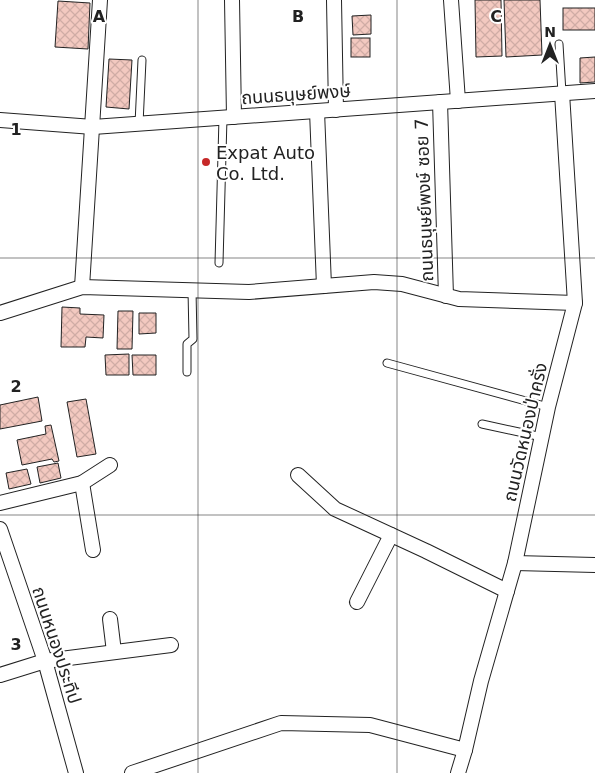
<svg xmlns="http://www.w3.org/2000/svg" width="595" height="773" font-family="'DejaVu Sans','Noto Sans Thai',sans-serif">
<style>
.building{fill:url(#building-cross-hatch);stroke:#222}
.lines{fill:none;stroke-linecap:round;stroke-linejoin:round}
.service-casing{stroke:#222;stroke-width:9}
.minor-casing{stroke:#222;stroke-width:16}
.service{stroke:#fff;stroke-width:7}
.minor{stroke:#fff;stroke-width:14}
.grid{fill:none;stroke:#222;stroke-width:1;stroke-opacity:0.55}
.poi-dot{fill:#c62828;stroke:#fff;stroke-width:2}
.labels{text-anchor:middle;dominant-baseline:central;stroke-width:4;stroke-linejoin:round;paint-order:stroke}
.street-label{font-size:18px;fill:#222;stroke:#fff}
.poi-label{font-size:18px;fill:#222;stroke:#fff;text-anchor:start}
.grid-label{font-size:16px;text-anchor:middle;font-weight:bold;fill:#222;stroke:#fff;stroke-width:4;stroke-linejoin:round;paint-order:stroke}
</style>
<defs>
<pattern id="building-cross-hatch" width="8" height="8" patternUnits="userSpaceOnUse" patternTransform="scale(1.25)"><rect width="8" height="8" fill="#f3c9c0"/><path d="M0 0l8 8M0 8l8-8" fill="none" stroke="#d0aca5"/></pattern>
</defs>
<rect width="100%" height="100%" fill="#fff"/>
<g class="building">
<path d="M475 0H501L502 56 476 57Z"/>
<path d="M504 0H540L542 55 506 57Z"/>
<path d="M58 1 90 3 88 49 55 47Z"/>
<rect x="563" y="8" width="32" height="22"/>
<path d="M371 15V34L353 35 352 16Z"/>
<rect x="351" y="38" width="19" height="19"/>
<path d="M595 57V82L580 83V58Z"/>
<path d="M109 59 132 60 129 109 106 107Z"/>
<path d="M62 307 80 308V314L104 315 103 338 86 337 85 347H61Z"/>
<path d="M118 311H133L132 349H117Z"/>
<path d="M139 313H156V333L139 334Z"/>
<path d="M129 354V375H106L105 355Z"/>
<path d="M132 355H156V375H133Z"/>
<path d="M38 397 42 421 0 429V405Z"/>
<path d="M86 399 96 454 77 457 67 402Z"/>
<path d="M51 425 59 461 54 462 52 459 22 465 17 440 46 434 45 426Z"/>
<path d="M58 463 61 478 40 483 37 467Z"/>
<path d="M27 469 31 484 9 489 6 473Z"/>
</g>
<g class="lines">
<defs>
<g id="service">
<path d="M559 44 562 93"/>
<path d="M139 124 142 60"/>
<path d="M219 263 223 118"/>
<path d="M387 363 548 407"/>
<path d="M187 372V344L193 339 192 290"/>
<path d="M482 424 542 437"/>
</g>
<g id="minor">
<path d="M232 0 234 117"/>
<path d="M334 0 336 110"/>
<path d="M451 0 458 101"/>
<path d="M440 102 446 296"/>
<path d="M317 111 324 286"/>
<path d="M0 120 93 127 595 91"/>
<path d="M82 287 100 0"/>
<path d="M0 313 82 287 249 292 374 282 402 284 459 299 575 303"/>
<path d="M298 475 335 509 426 551 507 591"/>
<path d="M82 483 93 550"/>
<path d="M0 503 82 483 110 465"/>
<path d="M0 529 45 661 76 773"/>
<path d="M515 563 595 565"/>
<path d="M357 602 391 535"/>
<path d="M110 619 114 652"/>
<path d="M0 675 45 661 171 645"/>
<path d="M132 773 281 723 370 725 465 750"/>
<path d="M458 773 465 750 481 681 515 563 548 407 575 303 562 93"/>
</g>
</defs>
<use href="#service" class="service-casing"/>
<use href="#minor" class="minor-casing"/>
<use href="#service" class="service"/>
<use href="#minor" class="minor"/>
</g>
<path class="grid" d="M198 0V773M397 0V773M0 258H595M0 515H595"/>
<circle class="poi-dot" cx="206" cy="162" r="5"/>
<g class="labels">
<g class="street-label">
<text transform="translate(296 94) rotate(-4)">ถนนธนุษย์พงษ์</text>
<text transform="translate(424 200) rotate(-92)">ถนนธนุษย์พงษ์ ซอย 7</text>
<text transform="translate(525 432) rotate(-77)">ถนนวัดหนองป่าครั่ง</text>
<text transform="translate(57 645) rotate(72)">ถนนหนองประทีป</text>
</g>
<g class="poi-label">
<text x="216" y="152">Expat Auto<tspan x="216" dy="21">Co. Ltd.</tspan></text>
</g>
</g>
<g class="grid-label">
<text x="99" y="22">A</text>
<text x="298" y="22">B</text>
<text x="496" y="22">C</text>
<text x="16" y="135">1</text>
<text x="16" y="392">2</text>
<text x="16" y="650">3</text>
</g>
<g transform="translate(550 45)" stroke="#ffffff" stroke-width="4" paint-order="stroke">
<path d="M0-4L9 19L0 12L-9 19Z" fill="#222222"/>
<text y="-8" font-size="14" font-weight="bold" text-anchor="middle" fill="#222222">N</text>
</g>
</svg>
